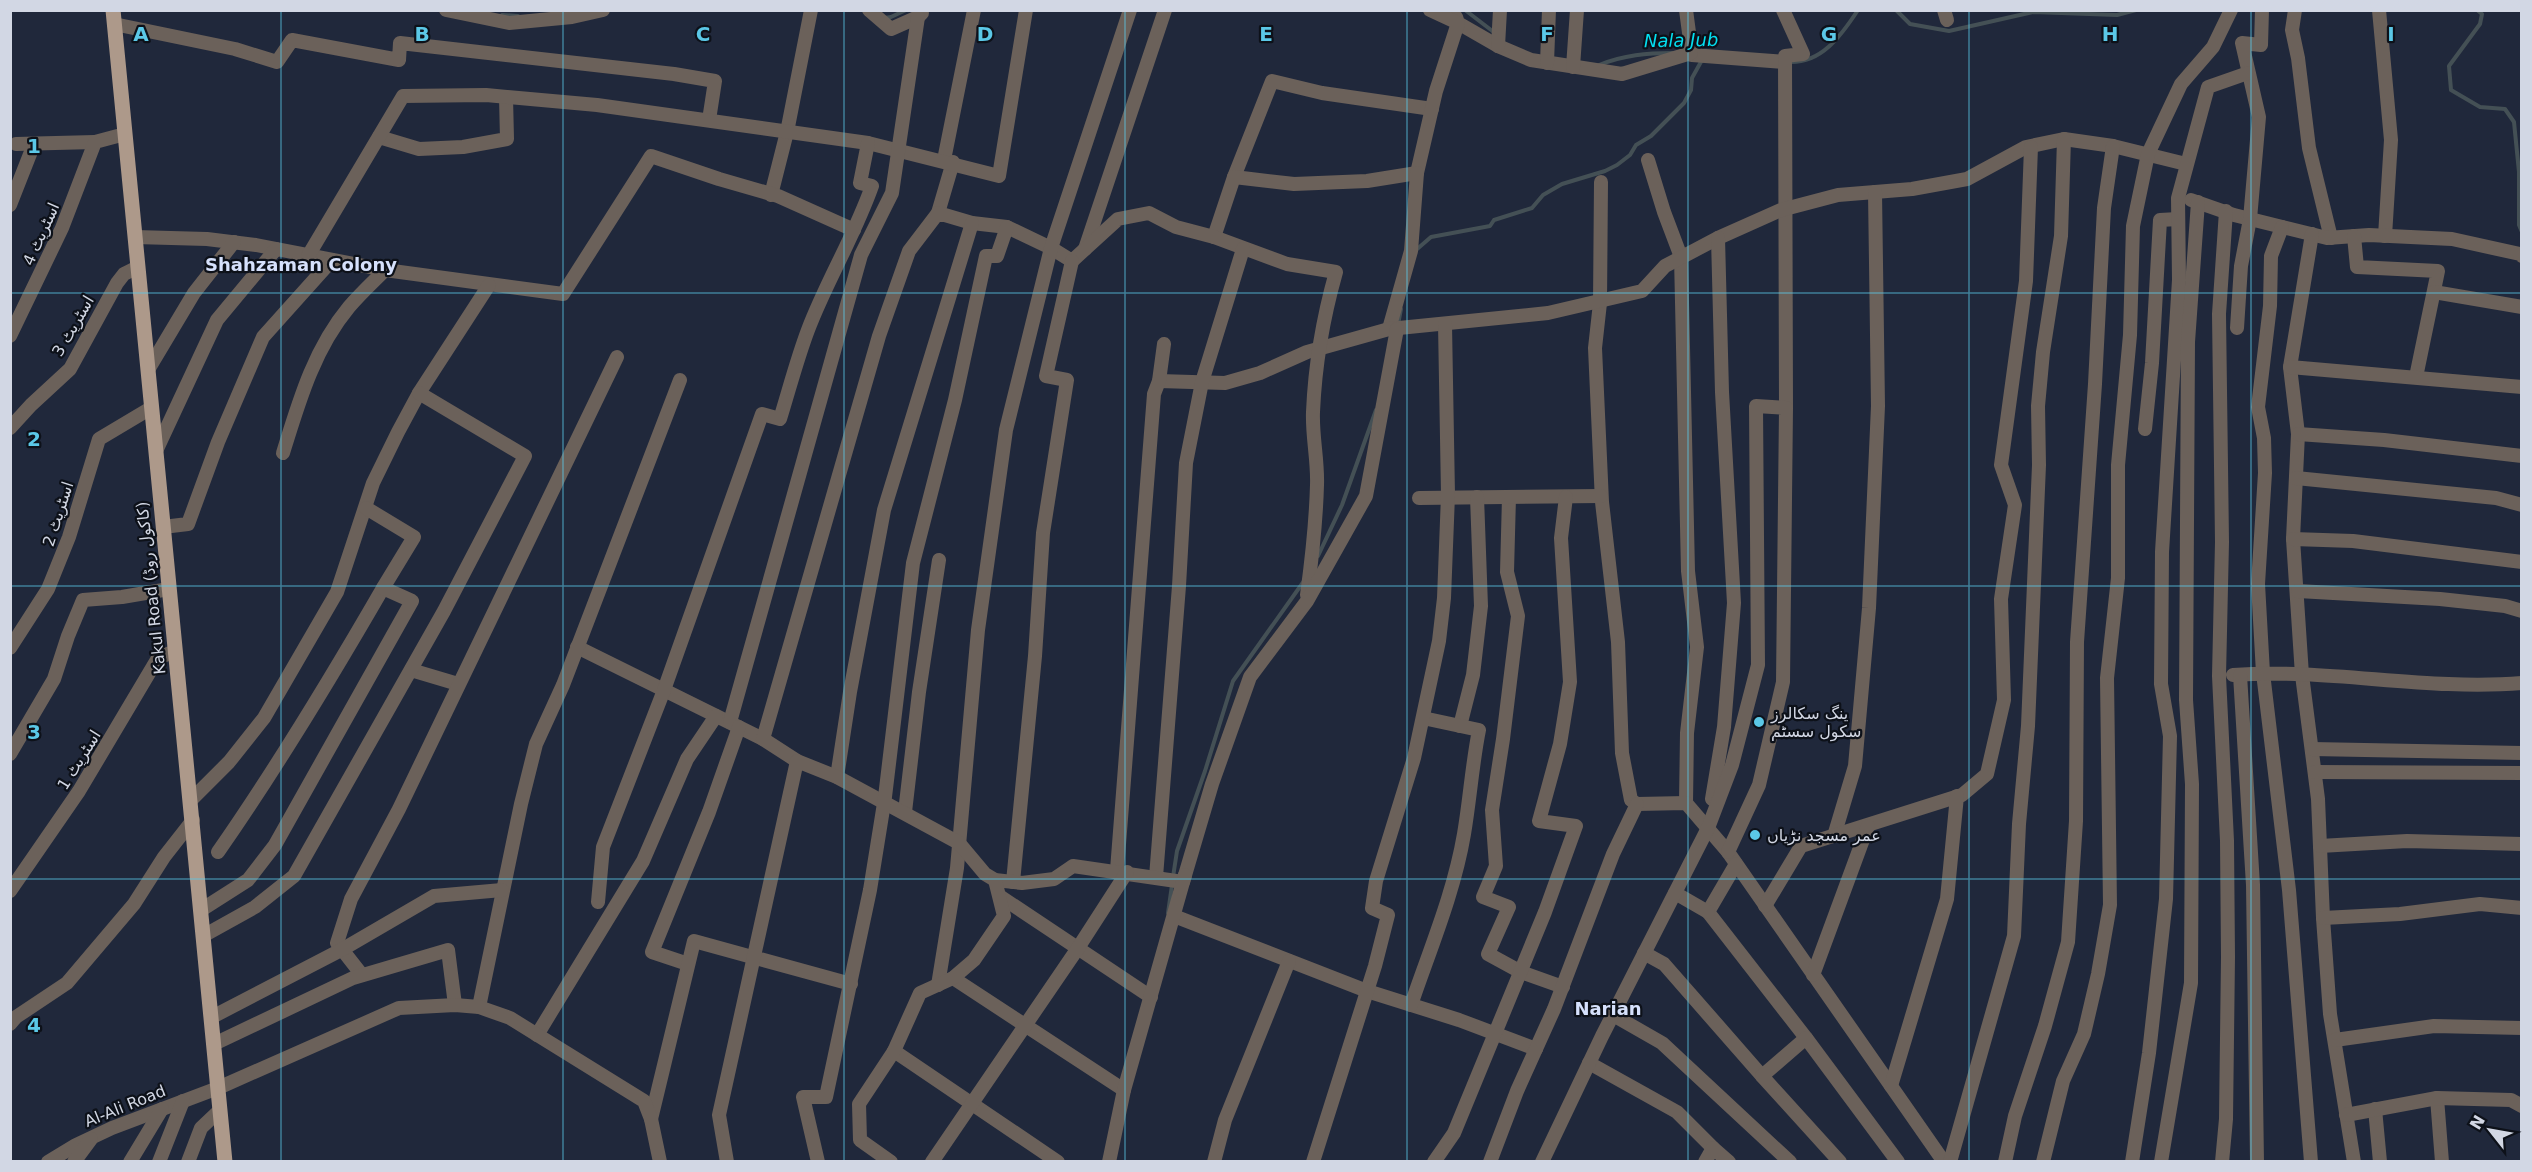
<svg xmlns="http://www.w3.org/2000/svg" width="2532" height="1172" font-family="'DejaVu Sans',Vazirmatn,sans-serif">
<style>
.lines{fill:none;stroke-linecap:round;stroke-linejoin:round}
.stream{stroke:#445055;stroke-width:4}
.minor{stroke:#6b615a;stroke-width:14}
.major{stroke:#ad998a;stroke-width:15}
.grid{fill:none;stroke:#5bc8e7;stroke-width:1.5;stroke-opacity:0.55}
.poi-dot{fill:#5bc8e7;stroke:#0d1119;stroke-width:2}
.labels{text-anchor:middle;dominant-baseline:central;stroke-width:4.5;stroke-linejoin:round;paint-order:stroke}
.street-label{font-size:16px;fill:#d2d7e4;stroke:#0d1119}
.poi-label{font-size:16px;fill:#d2d7e4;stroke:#0d1119;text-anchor:start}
.water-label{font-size:18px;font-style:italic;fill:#03dff0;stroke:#0d1119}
.neighbourhood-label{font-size:18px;font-weight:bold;fill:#d6e1fc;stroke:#0d1119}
.grid-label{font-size:20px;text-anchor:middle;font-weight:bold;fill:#5bc8e7;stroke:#0d1119;stroke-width:4.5;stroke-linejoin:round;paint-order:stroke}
</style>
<rect width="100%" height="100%" fill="#20283b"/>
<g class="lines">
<g class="stream">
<path d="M1465 10 1495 33"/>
<path d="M1896 10 1910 24 1949 31 2033 12 2117 15 2136 10"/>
<path d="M2477 10 2482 14 2480 24 2449 66 2451 90 2480 107 2505 109 2514 122 2519 172V225L2522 232"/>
<path d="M502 15 518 16"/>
<path d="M885 18 891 17 906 10"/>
<path d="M1788 62C1821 64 1841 36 1858 10"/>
<path d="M1599 65C1624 55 1647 53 1673 53"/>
<path d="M1416 250 1431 237 1490 226 1494 220 1532 208 1543 195 1562 184 1605 171 1617 165 1630 155 1636 145 1651 136 1684 103 1691 90 1692 78 1702 60"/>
<path d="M1398 325 1401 309"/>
<path d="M1318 556 1342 505 1376 410"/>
<path d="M1173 877 1177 851 1205 771 1233 681 1304 581"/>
<path d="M1168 913 1172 885"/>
</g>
<g class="minor">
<path d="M446 10 509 23 572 17 603 10"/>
<path d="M869 10 891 29 918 17 922 13"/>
<path d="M1686 10 1692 55 1785 62"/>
<path d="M1783 10 1803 54 1785 56 1786 408"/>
<path d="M1944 10 1947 20"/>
<path d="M2295 10 2292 30 2298 58 2309 148 2331 238"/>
<path d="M2379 10 2391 140 2385 236"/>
<path d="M1456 17 1458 23 1498 46 1531 60 1622 74 1691 53"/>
<path d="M114 24 235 49 277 62 292 40 399 60 400 43 674 74 715 81 709 120"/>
<path d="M1498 46 1500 10"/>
<path d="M1547 63 1549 10"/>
<path d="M1573 67 1577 10"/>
<path d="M379 137 419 149 463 147 507 139 506 97"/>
<path d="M16 144 95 142"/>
<path d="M944 160 974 10"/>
<path d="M1648 160 1664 212 1681 257 1688 571 1697 647 1687 733 1686 803"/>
<path d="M1234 177 1272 81 1322 93 1432 109"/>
<path d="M1601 182 1600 303 1595 348 1602 502 1618 642 1622 753 1631 800 1637 804 1686 803 1728 852 1944 1162"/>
<path d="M771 195 787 132 811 10"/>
<path d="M2191 200 2234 215 2327 238 2369 235 2452 239 2520 254 2522 256"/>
<path d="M10 205 34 144"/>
<path d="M938 213 953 162"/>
<path d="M2282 227 2271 256 2270 306 2258 407 2264 438 2265 473 2258 584 2263 673 2289 890 2311 1162"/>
<path d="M2312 234 2290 367 2298 434 2293 539 2302 675 2318 799 2323 918 2330 1014 2354 1162"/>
<path d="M2354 236 2357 267 2438 271 2416 377"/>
<path d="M135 237 207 239 256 245 385 270 563 294 651 156 719 179 778 196 854 230"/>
<path d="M1214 237 1234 177 1294 184 1367 181 1417 173 1436 91 1458 23 1430 10"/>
<path d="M1085 249 1165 10"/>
<path d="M308 256 403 96 486 95 597 105 868 143 999 176 1026 10"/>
<path d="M2434 292 2522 307"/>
<path d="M2237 328 2241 266 2250 219 2259 117 2242 43 2261 45 2262 10"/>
<path d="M1389 329 1411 251 1417 173"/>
<path d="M10 336 62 228 95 142 125 134"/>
<path d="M2290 367 2522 387"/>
<path d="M148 370 194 293 234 242"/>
<path d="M1159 381 1225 383 1260 373 1307 352 1389 329 1548 313 1642 291 1665 266 1718 238 1781 210 1838 195 1912 189 1967 179 2026 147 2064 139 2113 146 2186 164"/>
<path d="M10 428 31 405 70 369 117 283 124 274 138 267"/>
<path d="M2145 429 2152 363 2160 220 2178 219"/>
<path d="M2298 434 2384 440 2522 456"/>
<path d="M156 451 217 320 276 249"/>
<path d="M283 453C299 401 314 349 349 307 360 294 373 282 385 270"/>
<path d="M2296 478 2496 498 2522 505"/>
<path d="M1509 497 1507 572 1518 616 1503 739 1492 810 1496 866 1483 897 1509 907 1488 954 1521 972 1563 987"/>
<path d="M1419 498 1601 496"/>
<path d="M163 527 188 524 218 442 263 337 332 260"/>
<path d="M2293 539 2353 541 2522 562"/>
<path d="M2298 591 2440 599 2505 606 2522 611"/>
<path d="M577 647 763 739"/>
<path d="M10 648 48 589 69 537 99 439 151 408"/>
<path d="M411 670 458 684"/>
<path d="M2233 675C2330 668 2425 691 2522 683"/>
<path d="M2240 675 2253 885 2257 1162"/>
<path d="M730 722 861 255 892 193 918 17"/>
<path d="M1460 726 1473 675 1481 606 1477 497"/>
<path d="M2312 749 2522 753"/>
<path d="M10 754 54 679 68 636 83 600 122 597 169 589"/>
<path d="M797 761 763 739 879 336 909 251 938 213 972 223 1007 227 1051 248 1072 261 1118 219 1149 213 1176 227 1214 237 1287 264 1336 272C1323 318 1315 365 1313 412 1312 436 1318 461 1317 485 1316 522 1312 558 1307 595"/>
<path d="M2315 772 2522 773"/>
<path d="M837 777 850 692 884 510 972 223"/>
<path d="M1712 799 1724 727 1734 603 1722 392 1718 238"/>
<path d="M191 800 229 762 264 718 337 592 373 483 398 432 419 393 489 285"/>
<path d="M905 812 919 692 939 560"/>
<path d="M1834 836 1855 766 1869 608 1878 406 1875 192"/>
<path d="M2320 846 2407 841 2522 844"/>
<path d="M218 852C278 766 331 678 383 588"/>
<path d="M1736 864 1708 912 1806 1038"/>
<path d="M1117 870 1154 394 1159 381 1164 344"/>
<path d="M1156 877 1179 586 1186 463 1202 382 1243 249"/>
<path d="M1013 882 1035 656 1043 533 1067 380 1046 376 1072 261"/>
<path d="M10 891 79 791 158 658 175 651"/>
<path d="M1675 893 1708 912"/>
<path d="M1001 897 1151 997"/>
<path d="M598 902 603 847 664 690 762 414 780 419C789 390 797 359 808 330 826 282 854 237 872 186L860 183 868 143"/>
<path d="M1765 906 1801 846 1962 795 1987 774 2004 700 2001 599 2015 505 2001 465 2026 281 2031 147"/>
<path d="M201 910 248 880 275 845 412 601 383 588 414 537 366 508"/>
<path d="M1174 916 1367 991 1459 1020 1536 1049"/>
<path d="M2323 918 2400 914 2480 904 2522 908"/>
<path d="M203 936 255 907 294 876 444 611 525 456 419 393"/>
<path d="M1644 953 1664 964 1762 1076"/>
<path d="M688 964 652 952 709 812 739 727"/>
<path d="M362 975 337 943 351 899 399 809 617 357"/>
<path d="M1813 975 1868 826"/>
<path d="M953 978 1124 1090"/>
<path d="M938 985 957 868 978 630 1006 430 1051 248 1130 10"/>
<path d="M1411 1005C1430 949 1454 893 1464 834 1470 799 1472 765 1479 730L1423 718"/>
<path d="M479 1007 521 804 536 744 563 685 680 380"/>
<path d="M1613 1015 1662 1043 1790 1162"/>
<path d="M212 1017 343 949 434 896 502 890"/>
<path d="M10 1024 16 1017 67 983 134 904 164 857 193 820"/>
<path d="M537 1035 643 861 687 759 716 716"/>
<path d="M2335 1040 2434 1026 2522 1028"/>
<path d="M214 1044 353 978 448 950 455 1005"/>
<path d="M894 1051 1058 1162"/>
<path d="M1589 1063 1677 1112 1713 1148"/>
<path d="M1891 1086 1947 899 1957 796"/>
<path d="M2437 1098 2442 1162"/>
<path d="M2375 1109 2380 1162"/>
<path d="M2346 1115 2437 1098 2511 1100 2522 1106"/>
<path d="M651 1119 694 941 851 984"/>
<path d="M48 1162 76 1145 112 1128 218 1088 399 1008 455 1005 479 1007 510 1018 644 1101 651 1119 660 1162"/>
<path d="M74 1162 91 1139"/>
<path d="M130 1162 162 1109"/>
<path d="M159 1162 183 1101"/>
<path d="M188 1162 201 1128 220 1110"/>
<path d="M727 1162 719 1115 797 761 837 777 959 843 985 874 995 880 1022 883 1054 879 1073 866 1183 882 1212 784 1250 677 1307 601 1366 496 1397 329"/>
<path d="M818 1162 803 1097H826L870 890 885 797 913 563 955 400 986 256H997L1007 227"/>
<path d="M891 1162 860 1140 859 1104 894 1051 920 993 953 978 974 960 1004 916 995 880"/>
<path d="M932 1162 1078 948 1127 872"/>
<path d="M1109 1162 1124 1090 1185 875"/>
<path d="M1214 1162 1225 1120 1289 961"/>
<path d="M1313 1162 1375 966 1388 915 1372 908 1376 881 1414 758 1439 641 1444 598 1448 495 1445 324"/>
<path d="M1434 1162 1454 1133 1545 912 1576 826 1539 821 1560 744 1570 682 1561 538 1566 497"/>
<path d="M1490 1162 1517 1091 1554 1009 1613 854 1637 804"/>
<path d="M1542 1162 1602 1036 1708 828 1732 765 1758 665 1756 406 1786 408 1783 682 1759 785 1728 852"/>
<path d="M1705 1162 1713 1148 1729 1162"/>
<path d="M1840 1162 1762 1076 1806 1038 1898 1162"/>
<path d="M1950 1162 2014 936 2019 824 2028 726 2039 465 2038 406 2043 352 2061 236 2064 139"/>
<path d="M2005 1162 2015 1116 2045 1026 2068 942 2076 821 2077 642 2095 384 2104 208 2113 146"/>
<path d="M2043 1162 2063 1081 2084 1034 2098 974 2110 905 2107 678 2118 578V465L2130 335 2133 226 2148 154 2181 84 2213 47 2231 10"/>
<path d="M2132 1162 2149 1053 2166 899 2170 736 2161 684 2162 552 2179 280 2178 198 2208 87 2248 73"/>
<path d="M2161 1162 2191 983 2192 784 2186 700 2188 342 2198 202"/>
<path d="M2222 1162 2226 1119 2228 957 2227 841 2219 676 2222 542 2219 314 2226 211"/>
</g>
<path class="major" d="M113 10 225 1162"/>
</g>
<path class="grid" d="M281 10V1162M563 10V1162M844 10V1162M1125 10V1162M1407 10V1162M1688 10V1162M1969 10V1162M2251 10V1162M10 293H2522M10 586H2522M10 879H2522"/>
<g class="poi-dot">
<circle cx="1759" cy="722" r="6"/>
<circle cx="1755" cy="835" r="6"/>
</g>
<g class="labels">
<g class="street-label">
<text transform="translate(41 234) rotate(-66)">اسٹریٹ 4</text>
<text transform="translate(73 326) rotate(-60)">اسٹریٹ 3</text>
<text transform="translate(58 514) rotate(-72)">اسٹریٹ 2</text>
<text transform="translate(151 588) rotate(-96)">Kakul Road (کاکول روڈ)</text>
<text transform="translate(79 760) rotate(-58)">اسٹریٹ 1</text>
<text transform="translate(125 1106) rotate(-22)">Al-Ali Road</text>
</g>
<g class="poi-label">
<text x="1771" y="713">ینگ سکالرز<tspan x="1771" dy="18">سکول سسٹم</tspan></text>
<text x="1767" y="835">عمر مسجد نڑیاں</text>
</g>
<g class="water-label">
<text transform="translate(1681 40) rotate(-1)">Nala Jub</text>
</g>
<g class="neighbourhood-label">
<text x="301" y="264">Shahzaman Colony</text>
<text x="1608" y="1008">Narian</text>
</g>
</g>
<g class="grid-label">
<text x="141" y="41">A</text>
<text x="422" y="41">B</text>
<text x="703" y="41">C</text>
<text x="985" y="41">D</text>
<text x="1266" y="41">E</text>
<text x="1547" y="41">F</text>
<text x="1829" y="41">G</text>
<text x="2110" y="41">H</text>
<text x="2391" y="41">I</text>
<text x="34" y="153">1</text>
<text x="34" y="446">2</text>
<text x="34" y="739">3</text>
<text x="34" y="1032">4</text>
</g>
<rect width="2532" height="1172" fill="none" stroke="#d2d7e4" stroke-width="24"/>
<g transform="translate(2490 1130) rotate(301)" stroke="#0d1119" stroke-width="4.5" paint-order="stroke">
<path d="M0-4.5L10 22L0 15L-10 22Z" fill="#d2d7e4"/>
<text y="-9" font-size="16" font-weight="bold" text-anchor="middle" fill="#d2d7e4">N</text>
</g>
</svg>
